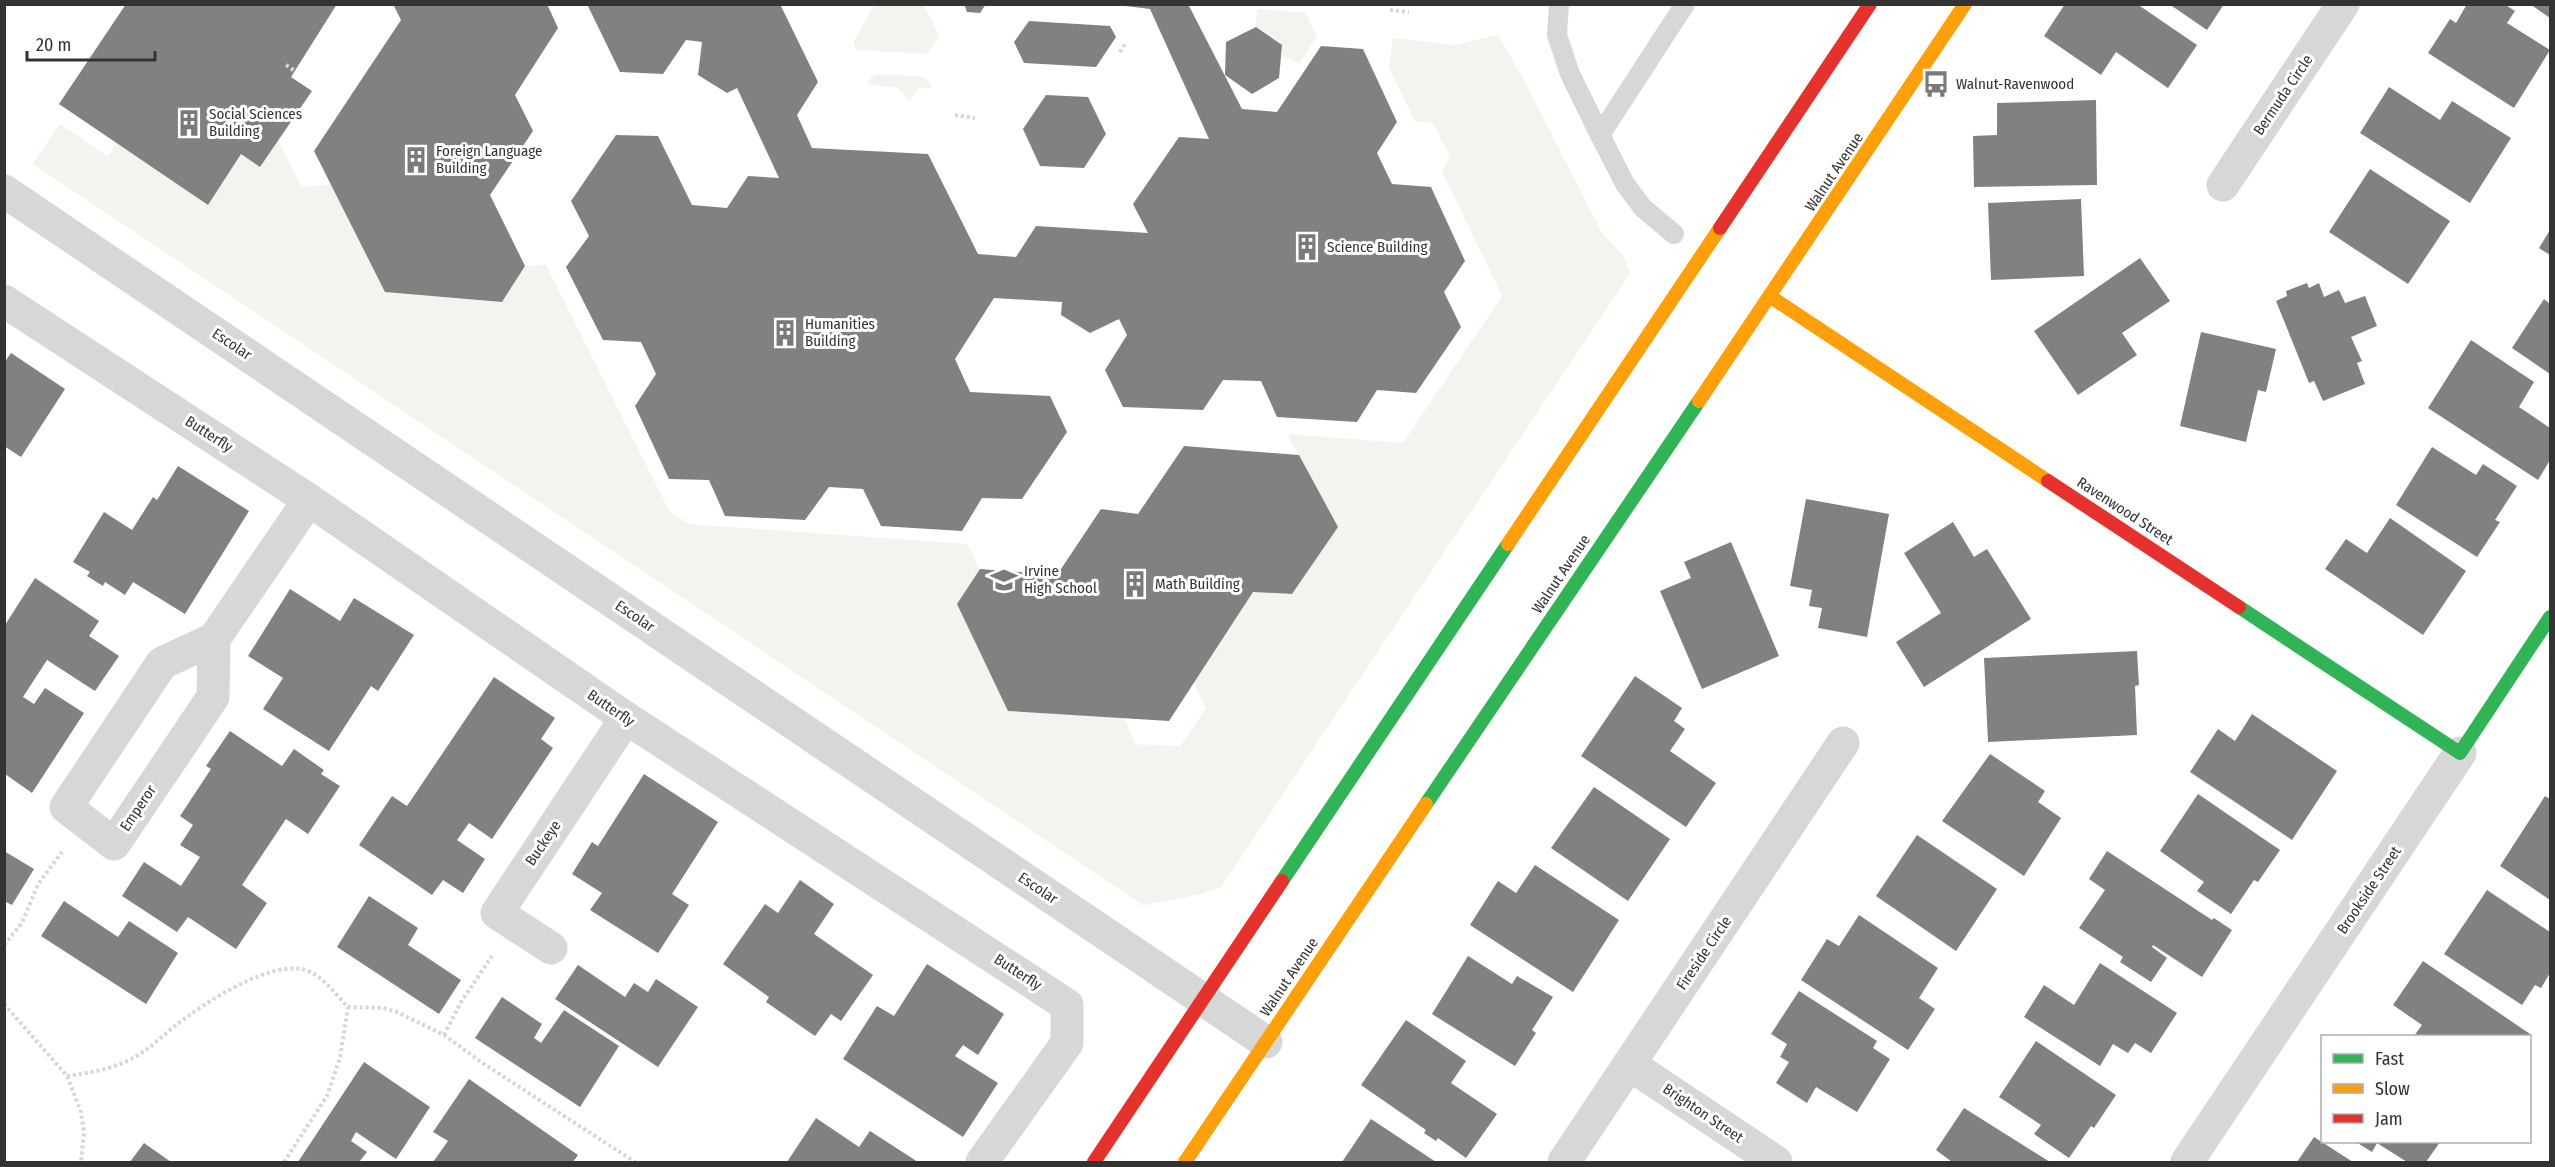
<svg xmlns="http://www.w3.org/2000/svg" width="2555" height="1167" font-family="'Fira Sans Condensed',sans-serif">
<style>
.green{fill:#f1f5ed}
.building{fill:#818181}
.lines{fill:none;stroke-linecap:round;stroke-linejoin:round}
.path{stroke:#d6d6d6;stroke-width:4;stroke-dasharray:3 3;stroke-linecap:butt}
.lane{stroke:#d7d7d7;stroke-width:20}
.street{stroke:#d7d7d7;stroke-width:33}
.fast{stroke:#30b455;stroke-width:14}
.slow{stroke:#ff9f0a;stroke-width:14}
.jam{stroke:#e5322d;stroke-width:14}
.labels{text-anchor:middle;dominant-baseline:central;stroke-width:6;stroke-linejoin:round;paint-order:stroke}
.poi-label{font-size:15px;fill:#333;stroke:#fff;text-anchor:start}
.street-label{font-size:15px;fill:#333;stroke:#fff}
</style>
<rect width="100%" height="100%" fill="#fff"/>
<g class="green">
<path d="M875 5H924L939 36 927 54 858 50 854 46V40Z"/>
<path d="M1257 9 1306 13 1317 36 1299 64 1281 54 1282 45 1256 27Z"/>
<path d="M1498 35 1526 84 1602 233 1624 256 1630 273 1221 887 1197 895 1143 905 33 164 60 124 107 156 117 142 207 204 241 154 260 167 278 141 301 187 331 184 385 292 502 302 525 266 546 265 670 512 689 524 967 544 980 569 957 604 1124 718 1135 744 1180 746 1206 708 1194 683 1253 592 1292 594 1299 455 1287 434 1403 443 1502 296 1442 171 1450 157 1433 123 1415 121 1389 68 1393 38 1454 45Z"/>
<path d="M879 74 926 77 931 88H918L909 102 898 88 867 84 872 76Z"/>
</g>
<g class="building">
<path d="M126 4H337L291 77 312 91 260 167 241 154 208 205 59 104Z"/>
<path d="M393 4H547L558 28 515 95 533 131 490 195 525 266 502 302 385 292 314 151 401 20Z"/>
<path d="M587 4H780L818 82 797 115 812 148 928 154 978 254 1016 257 1036 226 1148 233 1133 204 1179 137 1209 139 1150 9 1109 4H1188L1242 109 1277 112 1321 46 1363 49 1397 122 1377 153 1392 184 1431 187 1465 261 1444 292 1461 327 1416 393 1377 390 1357 422 1277 417 1261 381 1223 380 1203 410 1123 407 1105 370 1127 335 1119 319 1090 333 1061 315 1062 302 994 298 955 359 970 392 1050 396 1067 432 1022 499 982 498 962 531 881 526 863 489 829 487 805 520 725 516 709 480 669 479 635 406 656 374 641 342 603 340 566 267 589 236 571 201 616 135 658 136 692 205 727 208 748 176 779 178 737 88 727 93 698 75 702 42 686 40 663 74 620 72Z"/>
<path d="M964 4H986L980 13 967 12Z"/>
<path d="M2065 4H2137L2197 45 2168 88 2116 52 2101 75 2044 36Z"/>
<path d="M2169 4H2224L2207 30Z"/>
<path d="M2467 4H2504L2515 11 2507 23 2550 50 2514 108 2428 53 2450 19 2456 23Z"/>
<path d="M2530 4H2550V18Z"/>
<path d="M1029 21 1110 26 1116 37 1096 67 1024 63 1014 42Z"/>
<path d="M1256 27 1282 45 1279 78 1252 94 1225 75 1226 42Z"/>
<path d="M2389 87 2440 120 2452 101 2511 138 2470 203 2360 133Z"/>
<path d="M1046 95 1088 97 1106 134 1084 168 1040 166 1023 129Z"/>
<path d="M2096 100 2097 185 1974 187 1973 136 1997 135V103Z"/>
<path d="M2370 169 2450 221 2408 284 2329 232Z"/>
<path d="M2081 199 2084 276 1991 280 1988 203Z"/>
<path d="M2550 230V255L2539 248Z"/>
<path d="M2140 258 2170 301 2122 333 2137 355 2078 395 2034 331Z"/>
<path d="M2307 283 2309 288 2319 283 2324 297 2339 290 2345 303 2365 296 2377 326 2351 337 2362 361 2357 363 2365 384 2323 401 2314 381 2309 383 2276 301 2287 296 2286 291Z"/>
<path d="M2544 299 2550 304V374L2512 348Z"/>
<path d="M2201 332 2276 349 2266 392 2258 390 2246 442 2180 426Z"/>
<path d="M2471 340 2534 382 2519 407 2550 428V460L2538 480 2428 408Z"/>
<path d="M11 353 65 389 21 457 4 446V363Z"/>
<path d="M1184 446 1299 455 1338 527 1292 594 1253 592 1169 721 1008 711 957 604 980 569 1057 575 1101 509 1138 514Z"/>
<path d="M2432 447 2476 475 2483 464 2517 486 2495 520 2500 522 2477 557 2396 505Z"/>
<path d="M178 466 249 511 185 614 133 582 125 595 105 582 103 586 87 576 90 572 73 562 104 512 132 530 153 497 157 500Z"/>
<path d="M1806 499 1889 514 1867 637 1818 628 1822 608 1809 606 1812 590 1790 586Z"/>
<path d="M2390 518 2466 571 2423 635 2325 569 2346 539 2367 553Z"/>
<path d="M1953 522 1974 557 1987 549 2031 619 1924 687 1896 642 1941 613 1904 553Z"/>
<path d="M1731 542 1779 656 1702 689 1660 591 1691 578 1684 562Z"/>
<path d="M35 578 99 621 89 636 119 656 95 691 47 660 23 697 34 704 45 688 84 713 32 793 5 774V625Z"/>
<path d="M290 589 340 621 354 598 414 635 378 691 371 686 329 751 263 709 283 678 248 656Z"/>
<path d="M2137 651 2139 685 2135 686 2137 735 1988 742 1984 658Z"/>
<path d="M1635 676 1682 708 1674 721 1685 729 1670 751 1716 783 1686 827 1581 756Z"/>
<path d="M494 677 555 718 541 739 553 748 492 839 469 823 457 840 485 859 463 893 443 880 432 895 359 845 392 796 407 806Z"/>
<path d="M2252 714 2337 771 2292 840 2190 772 2218 729 2235 741Z"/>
<path d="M230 731 282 766 294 749 324 770 321 774 340 786 308 834 286 819 242 885 267 903 236 949 188 917 177 932 122 896 144 862 181 886 200 857 180 845 193 825 180 816 211 769 206 766Z"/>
<path d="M1990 754 2045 791 2038 802 2061 818 2024 876 1942 821Z"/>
<path d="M644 774 718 822 672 894 689 905 658 953 590 910 602 893 572 874 592 842 598 846Z"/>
<path d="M1594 787 1670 839 1628 901 1551 848Z"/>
<path d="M2198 794 2280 850 2258 882 2254 880 2231 914 2197 891 2204 882 2160 851Z"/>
<path d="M2545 796 2550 799V900L2500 866Z"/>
<path d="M1917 835 1997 889 1956 951 1876 896Z"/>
<path d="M4 851 34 869 12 905 4 901Z"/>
<path d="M2107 851 2212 920 2214 918 2232 930 2202 977 2153 945 2152 947 2167 958 2151 982 2120 962 2123 957 2079 928 2105 890 2089 879Z"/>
<path d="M1535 865 1619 920 1573 992 1470 925 1498 881 1516 893Z"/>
<path d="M800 880 834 904 814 934 873 975 841 1021 831 1014 815 1036 766 1002 769 997 723 964 765 904 778 913Z"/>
<path d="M2487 890 2550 932V973L2541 988 2535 985 2522 1005 2444 954Z"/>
<path d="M369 896 418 928 408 945 461 980 439 1014 337 947Z"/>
<path d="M64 901 118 937 129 921 178 953 146 1004 41 936Z"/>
<path d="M1859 915 1938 968 1919 998 1935 1009 1908 1050 1801 980 1827 939 1839 946Z"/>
<path d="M1468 956 1512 984 1517 976 1553 997 1532 1030 1536 1033 1515 1066 1432 1014Z"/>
<path d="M2423 961 2530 1034 2528 1036H2414L2422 1025 2393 1005Z"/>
<path d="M2100 963 2177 1013 2151 1053 2135 1043 2128 1053 2113 1044 2100 1066 2024 1017 2044 985 2074 1005Z"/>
<path d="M927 964 1004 1014 978 1055 963 1045 955 1056 998 1083 963 1137 843 1059 877 1006 894 1016Z"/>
<path d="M578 965 625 997 634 983 648 992 656 979 698 1007 658 1067 555 999Z"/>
<path d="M1799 991 1877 1041 1873 1048 1890 1059 1857 1112 1816 1087 1807 1103 1776 1083 1789 1062 1780 1057 1787 1044 1771 1034Z"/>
<path d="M502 997 542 1024 534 1038 541 1043 564 1010 619 1046 580 1107 475 1038Z"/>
<path d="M1406 1020 1466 1061 1451 1083 1497 1114 1466 1158 1438 1138 1436 1141 1424 1133 1426 1130 1361 1085Z"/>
<path d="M2036 1041 2116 1095 2094 1128 2091 1126 2069 1158 2034 1134 2041 1125 1999 1097Z"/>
<path d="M364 1062 430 1107 396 1159 356 1132 351 1141 367 1152 359 1162H298Z"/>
<path d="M469 1079 578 1155 573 1162H433L448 1141 433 1132Z"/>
<path d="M1964 1108 2050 1162H1952L1936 1150Z"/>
<path d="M816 1118 859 1147 870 1131 918 1162H787Z"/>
<path d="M1371 1119 1436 1162H1342Z"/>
<path d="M2314 1137 2353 1162H2297Z"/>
<path d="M2356 1142H2440L2426 1162H2407L2377 1143 2372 1152Z"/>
<path d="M144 1143 171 1162H130Z"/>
</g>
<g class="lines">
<g class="path">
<path d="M1390 10 1409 12"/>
<path d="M1120 52 1126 43"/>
<path d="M286 65 295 71"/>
<path d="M955 115 975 118"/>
<path d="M4 945 22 923 38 884 62 852"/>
<path d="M4 1004 67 1076 81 1112 84 1133 81 1162"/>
<path d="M444 1035 461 1002 492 956"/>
<path d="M67 1076C89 1073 113 1069 133 1058 149 1050 162 1036 176 1025 203 1004 273 957 308 971 324 977 336 995 348 1007L383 1008 397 1012 444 1035 484 1064 635 1162"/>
<path d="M284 1162 327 1096 340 1058 348 1007"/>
</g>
<g class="lane">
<path d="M1559 4 1557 35 1570 74 1600 135 1625 184 1643 208 1674 234"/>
<path d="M1600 135 1685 4"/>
</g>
<g class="street">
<path d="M2223 185 2343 4"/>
<path d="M4 191 1266 1042"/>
<path d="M4 301 309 500 626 718 1067 1005V1043L982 1162"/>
<path d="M214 639 213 697 114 844 66 807 162 663 214 639 309 500"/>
<path d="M551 948 497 913 626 718"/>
<path d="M1629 1064 1776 1162"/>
<path d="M1564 1162 1843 743"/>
<path d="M2187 1162 2460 753"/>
</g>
<g class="fast">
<path d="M2239 607 2460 753 2550 617"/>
<path d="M1426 804 1699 401"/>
<path d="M1282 881 1508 544"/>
</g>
<g class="slow">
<path d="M1771 297 2048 481"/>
<path d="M1699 401 1965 4"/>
<path d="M1508 544 1720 228"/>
<path d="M1185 1162 1426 804"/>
</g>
<g class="jam">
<path d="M1720 228 1870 4"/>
<path d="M2048 481 2239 607"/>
<path d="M1094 1162 1282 881"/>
</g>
</g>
<defs>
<symbol id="bus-bare" viewBox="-9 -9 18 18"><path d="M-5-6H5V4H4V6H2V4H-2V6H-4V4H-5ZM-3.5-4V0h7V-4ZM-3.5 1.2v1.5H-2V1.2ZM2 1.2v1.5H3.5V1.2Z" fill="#7a7a7a" stroke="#fff" stroke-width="2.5" paint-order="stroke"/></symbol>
<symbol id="building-bare" viewBox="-9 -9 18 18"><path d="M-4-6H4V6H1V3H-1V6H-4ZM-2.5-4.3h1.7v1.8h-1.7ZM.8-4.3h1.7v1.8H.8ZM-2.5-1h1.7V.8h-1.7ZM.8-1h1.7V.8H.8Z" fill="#7a7a7a" stroke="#fff" stroke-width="2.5" paint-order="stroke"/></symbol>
<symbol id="school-bare" viewBox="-9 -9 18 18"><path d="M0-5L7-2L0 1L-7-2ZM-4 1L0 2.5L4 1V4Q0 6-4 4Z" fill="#7a7a7a" stroke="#fff" stroke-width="2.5" paint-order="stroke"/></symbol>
</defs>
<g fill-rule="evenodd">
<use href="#bus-bare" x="1917" y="65" width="38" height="38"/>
<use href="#building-bare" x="170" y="104" width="38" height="38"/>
<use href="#building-bare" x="397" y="141" width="38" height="38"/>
<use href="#building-bare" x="1288" y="228" width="38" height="38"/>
<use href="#building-bare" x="766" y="314" width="38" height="38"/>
<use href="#school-bare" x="985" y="561" width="38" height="38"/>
<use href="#building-bare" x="1116" y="565" width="38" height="38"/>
</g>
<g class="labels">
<g class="poi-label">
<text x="1956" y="84">Walnut-Ravenwood</text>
<text x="209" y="114">Social Sciences<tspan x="209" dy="17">Building</tspan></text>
<text x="436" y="151">Foreign Language<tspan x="436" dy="17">Building</tspan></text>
<text x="1327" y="247">Science Building</text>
<text x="805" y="324">Humanities<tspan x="805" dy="17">Building</tspan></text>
<text x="1024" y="571">Irvine<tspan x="1024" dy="17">High School</tspan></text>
<text x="1155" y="584">Math Building</text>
</g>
<g class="street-label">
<text transform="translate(2283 95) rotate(-56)">Bermuda Circle</text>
<text transform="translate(1834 172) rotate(-56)">Walnut Avenue</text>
<text transform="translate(232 344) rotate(34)">Escolar</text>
<text transform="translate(209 434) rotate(33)">Butterfly</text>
<text transform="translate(2125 511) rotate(33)">Ravenwood Street</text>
<text transform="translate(1561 574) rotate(-56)">Walnut Avenue</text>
<text transform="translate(635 616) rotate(34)">Escolar</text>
<text transform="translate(611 708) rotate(34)">Butterfly</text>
<text transform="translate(138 808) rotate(-56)">Emperor</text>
<text transform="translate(543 843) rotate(-56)">Buckeye</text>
<text transform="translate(1038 888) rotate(34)">Escolar</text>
<text transform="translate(2369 890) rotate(-56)">Brookside Street</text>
<text transform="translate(1704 953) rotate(-56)">Fireside Circle</text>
<text transform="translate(1018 972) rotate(33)">Butterfly</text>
<text transform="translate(1289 977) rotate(-56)">Walnut Avenue</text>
<text transform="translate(1703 1113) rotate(34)">Brighton Street</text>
</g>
</g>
<rect width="2555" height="1167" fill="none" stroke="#333333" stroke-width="12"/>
<rect x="2321" y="1035" width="210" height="108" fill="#ffffff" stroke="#adadad" stroke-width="1.5"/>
<rect x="2333" y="1054" width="30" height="9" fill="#30b455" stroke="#adadad" stroke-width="1.5"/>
<text x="2375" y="1065" font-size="18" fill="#333333">Fast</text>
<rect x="2333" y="1084" width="30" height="9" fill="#ff9f0a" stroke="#adadad" stroke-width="1.5"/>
<text x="2375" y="1095" font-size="18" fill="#333333">Slow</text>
<rect x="2333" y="1114" width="30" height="9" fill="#e5322d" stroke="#adadad" stroke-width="1.5"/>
<text x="2375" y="1125" font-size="18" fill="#333333">Jam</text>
<path d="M27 51v9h128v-9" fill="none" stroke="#333333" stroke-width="3"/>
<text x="36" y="51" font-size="18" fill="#333333" stroke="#ffffff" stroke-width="4.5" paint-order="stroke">20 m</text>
</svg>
